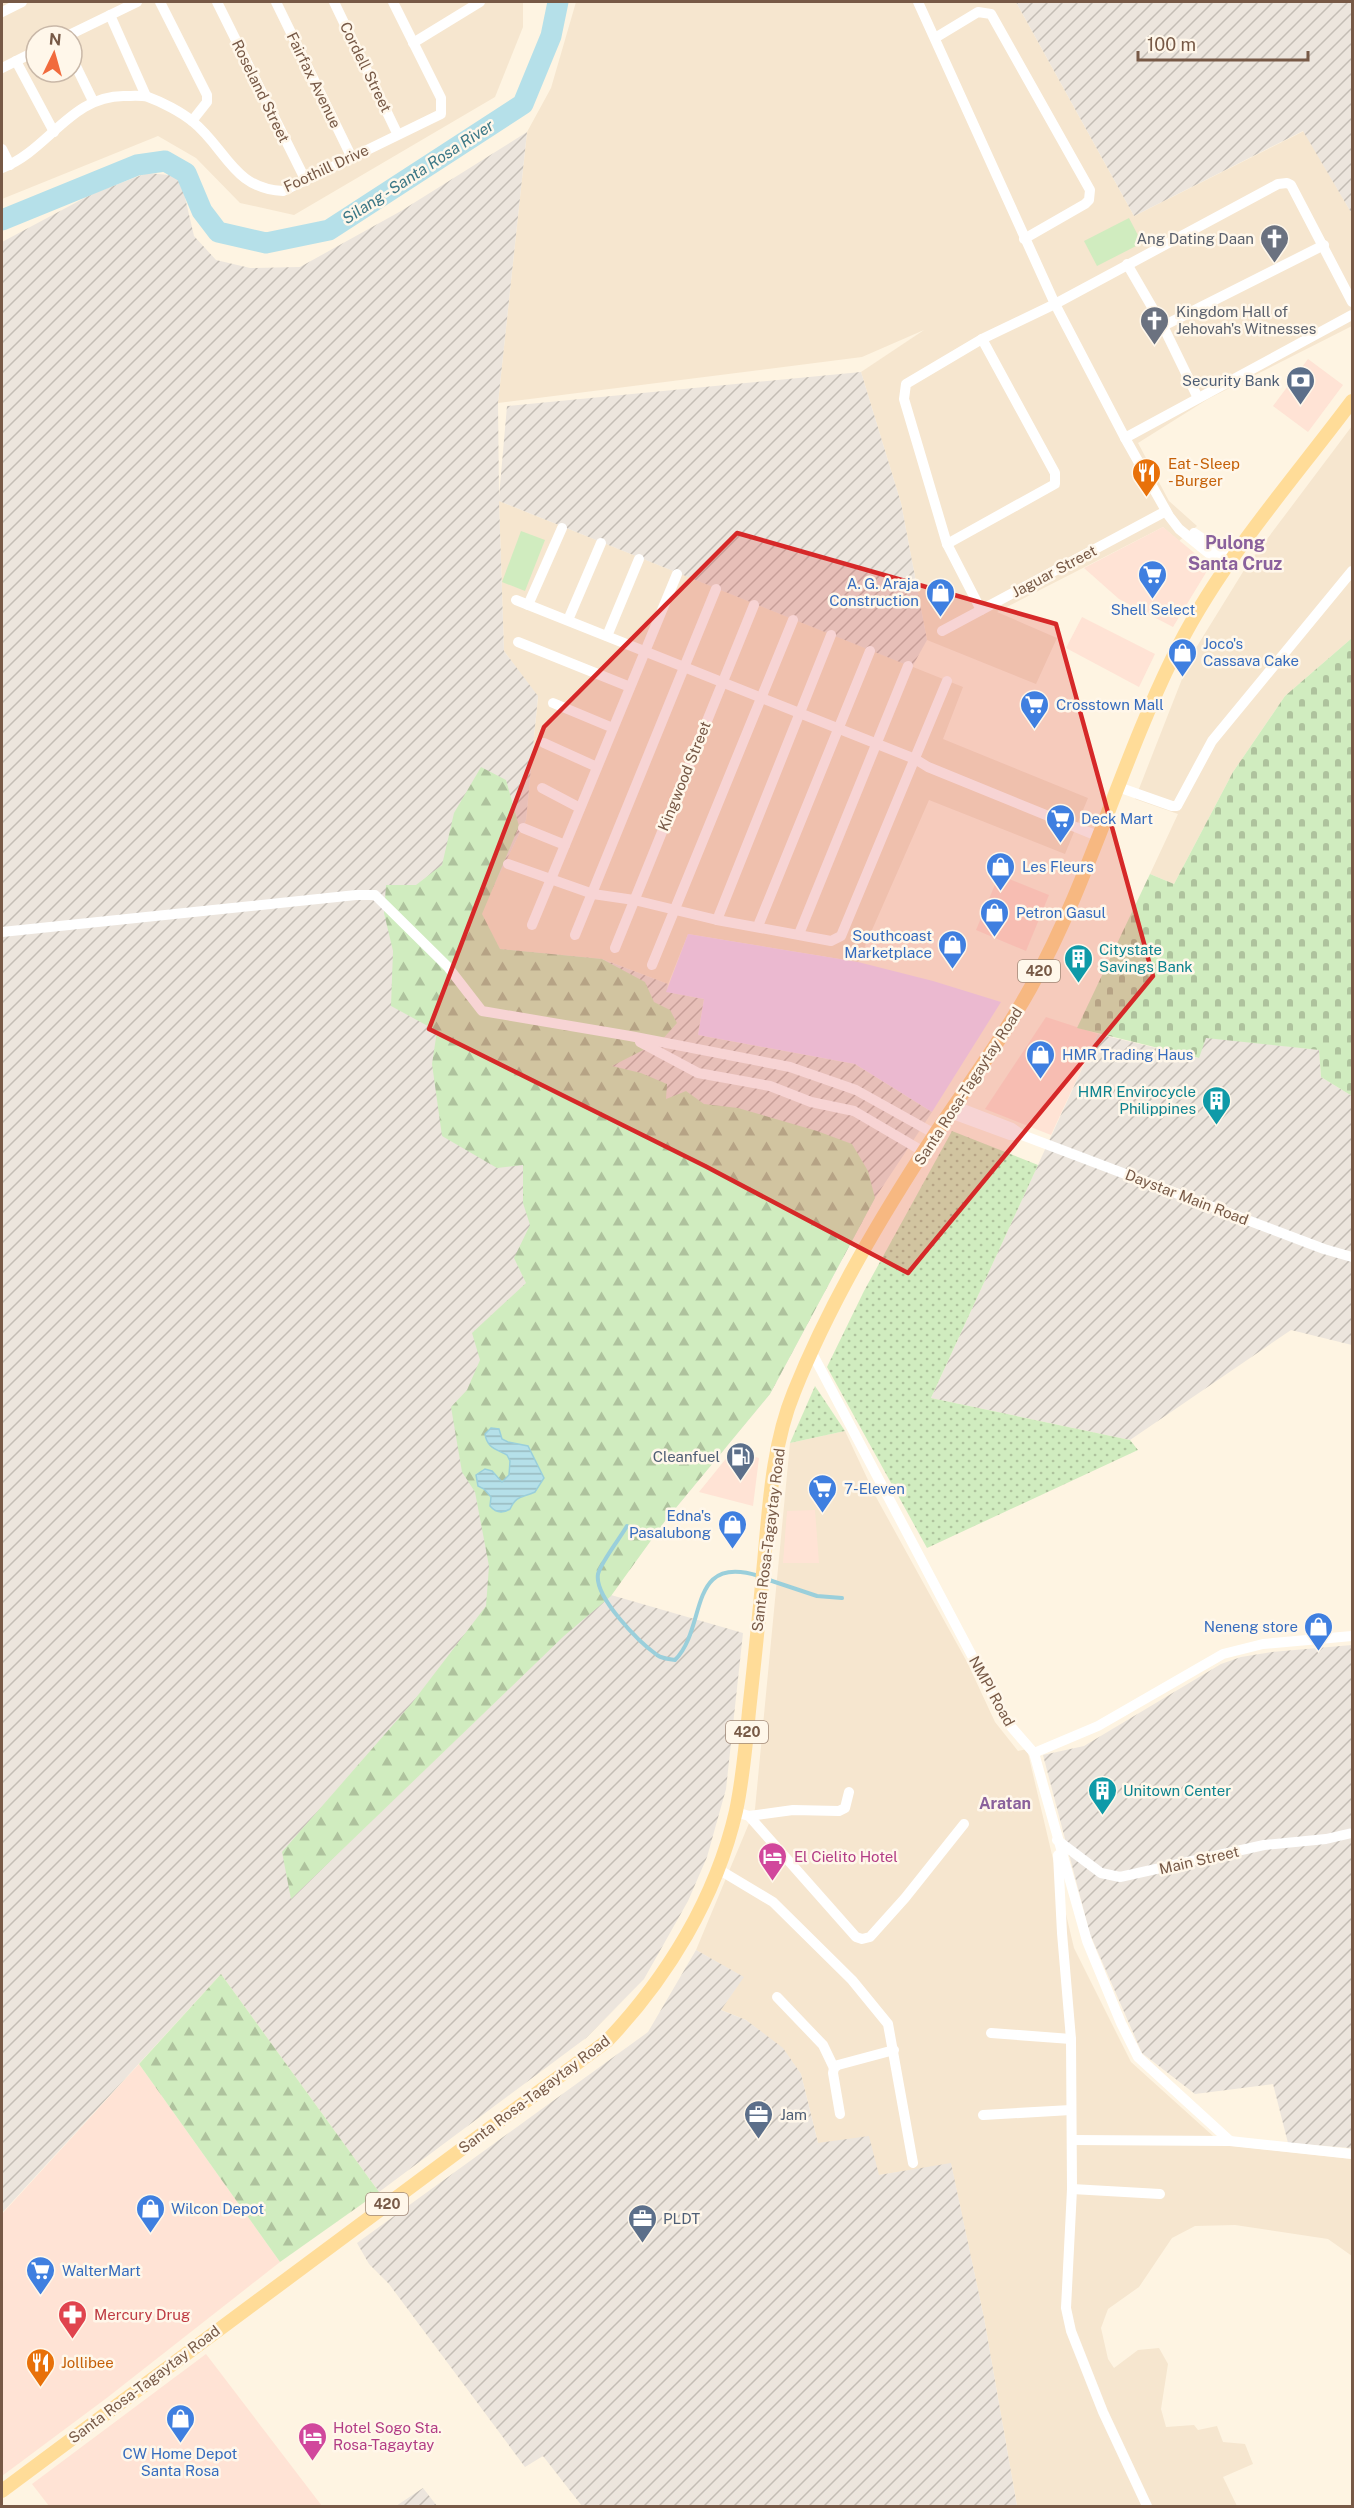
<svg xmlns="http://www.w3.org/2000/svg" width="1354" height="2508" font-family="'Public Sans',sans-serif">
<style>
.residential{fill:#f6e6cf;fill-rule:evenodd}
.commercial{fill:#ffe3d5}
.industrial{fill:url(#industrial-furrows)}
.education{fill:#f1defa}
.grass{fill:url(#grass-dots)}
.forest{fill:url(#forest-firs)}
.cemetery{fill:url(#cemetery-stones)}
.park{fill:#d0ecbf}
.water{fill:url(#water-rules);stroke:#9acfdb;stroke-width:1.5}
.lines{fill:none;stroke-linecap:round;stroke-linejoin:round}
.stream{stroke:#9acfdb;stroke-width:4}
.river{stroke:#b5e0e9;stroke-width:21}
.minor{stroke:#fff;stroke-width:10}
.major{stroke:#ffdc98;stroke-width:14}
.marked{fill:#d62828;fill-opacity:0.2;stroke:#d62828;stroke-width:4.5;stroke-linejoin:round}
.labels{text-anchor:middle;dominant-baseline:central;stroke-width:5;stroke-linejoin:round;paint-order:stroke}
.shield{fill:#fff7ea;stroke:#a08877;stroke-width:1.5}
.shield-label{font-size:14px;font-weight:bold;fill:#775946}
.street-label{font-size:15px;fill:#775946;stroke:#fff7ea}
.worship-label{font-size:15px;fill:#5b616d;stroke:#fff7ea;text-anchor:end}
.service-label{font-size:15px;fill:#4e5e75;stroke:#fff7ea;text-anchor:end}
.food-label{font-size:15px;fill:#c56008;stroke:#fff7ea;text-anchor:start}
.shop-label{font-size:15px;fill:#366cbe;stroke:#fff7ea;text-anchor:start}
.culture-label{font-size:15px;fill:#0d838f;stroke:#fff7ea;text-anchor:start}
.hotel-label{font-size:15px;fill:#b23c85;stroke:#fff7ea;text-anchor:start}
.health-label{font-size:15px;fill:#be3a42;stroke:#fff7ea;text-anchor:start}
.water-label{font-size:16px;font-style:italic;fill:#3b7786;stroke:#fff7ea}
.neighbourhood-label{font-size:16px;font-weight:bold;fill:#8a619c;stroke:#fff7ea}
.quarter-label{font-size:18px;font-weight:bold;fill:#8a619c;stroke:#fff7ea}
</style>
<defs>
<pattern id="industrial-furrows" width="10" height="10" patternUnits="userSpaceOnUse" patternTransform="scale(1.5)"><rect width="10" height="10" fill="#ece5dd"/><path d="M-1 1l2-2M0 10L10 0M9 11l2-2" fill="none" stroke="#c4bdb5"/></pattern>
<pattern id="grass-dots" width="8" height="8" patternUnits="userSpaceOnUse" patternTransform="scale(1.5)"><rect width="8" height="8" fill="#d0ecbf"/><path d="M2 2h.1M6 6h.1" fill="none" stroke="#aec29d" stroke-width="1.8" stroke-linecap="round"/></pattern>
<pattern id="forest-firs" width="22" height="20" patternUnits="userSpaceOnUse" patternTransform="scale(1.5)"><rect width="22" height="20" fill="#d0ecbf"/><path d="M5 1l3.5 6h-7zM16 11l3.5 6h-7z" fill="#aec29d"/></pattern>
<pattern id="cemetery-stones" width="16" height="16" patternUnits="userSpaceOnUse" patternTransform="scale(1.5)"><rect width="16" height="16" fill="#d0ecbf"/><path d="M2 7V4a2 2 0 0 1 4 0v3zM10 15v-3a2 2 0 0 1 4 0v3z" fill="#aec29d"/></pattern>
<pattern id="water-rules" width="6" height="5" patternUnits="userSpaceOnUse" patternTransform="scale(1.5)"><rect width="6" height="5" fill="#b5e0e9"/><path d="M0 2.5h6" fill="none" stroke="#98b9bf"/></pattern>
</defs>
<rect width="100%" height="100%" fill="#fef4e2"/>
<g class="residential">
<path d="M2 2H523V27L495 97 294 215 240 203 196 158 158 136 2 199ZM36 36H72V72H36Z"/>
<path d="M576 2H1016L1134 216 1304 131 1352 214V326L1208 399 1138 443 1169 501 1197 526 1179 541 1163 527 997 612 1057 638 1036 684 927 640 901 503 861 372 924 330 862 357 498 403 527 132 551 88Z"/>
<path d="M1352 426V638L1285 696 1233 772 1174 884 1150 874 1178 814 1135 799 1191 656 1246 567Z"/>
<path d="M499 501 963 687 943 739 1088 798 1065 854 929 800 858 962 688 934 668 984 602 959 500 949 480 913 526 820 538 697 504 651Z"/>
<path d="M845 1431 876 1497 967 1662 995 1722 1018 1751 1027 1749 1074 1948 1131 2062 1223 2145 1352 2159V2256L1328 2239 1235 2225 1195 2226 1172 2238 1139 2287 1108 2309 1101 2328 1108 2359 1114 2368 1138 2350 1159 2348 1168 2364 1161 2409 1166 2427 1194 2425 1198 2430 1217 2426 1223 2442 1245 2444 1253 2464 1223 2477 1237 2506H1017L984 2318 951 2164 879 2175 818 2143 801 2074 783 2049 746 2020 721 2010 743 1977 696 1950 755 1809 790 1443Z"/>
</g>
<g class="commercial">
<path d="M1308 359 1343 385 1308 432 1273 406Z"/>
<path d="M1163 527 1210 566 1173 627 1119 599 1084 568Z"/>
<path d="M1082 617 1155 654 1139 687 1066 648Z"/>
<path d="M999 875 1049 895 1026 951 976 930Z"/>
<path d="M1046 1017 1098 1034 1051 1135 985 1109Z"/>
<path d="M733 1450 759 1458 753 1506 699 1492Z"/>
<path d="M815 1510 819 1563H783L787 1511Z"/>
<path d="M139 2064 280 2262 108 2397 2 2476V2214Z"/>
<path d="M206 2354 322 2506H49L32 2484Z"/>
</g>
<g class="industrial">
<path d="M1016 2H1352V214L1303 131 1134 216Z"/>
<path d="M527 132 498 403 499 497 507 406 861 372 901 503 927 640 912 667 499 501 504 651 538 696 526 820 480 914 500 949 602 959 668 984 667 992 704 999 698 1035 855 1064 932 1112 875 1198 770 1394 665 1521 611 1595 743 1633 726 1789 707 1857 688 1901 644 1979 586 2038 379 2192 221 1974 2 2213V242L92 194 147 173 180 176 194 236 216 260 250 268 300 267 401 211Z"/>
<path d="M1098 1034 1198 1058 1206 1037 1319 1050 1321 1077 1352 1096V1345L1291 1330 1130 1440 931 1398Z"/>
<path d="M1352 1645V2148L1288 2143 1273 2084 1195 2094 1142 2053 1090 1934 1043 1755 1084 1746 1221 1664 1241 1657 1272 1652Z"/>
<path d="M696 1950 744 1977 721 2010 746 2020 783 2048 801 2074 818 2143 869 2136 879 2175 951 2163 984 2318 1017 2506H582L543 2456 525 2467 389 2284 369 2264 357 2243 648 2032Z"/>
<path d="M423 2488 437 2506H396Z"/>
</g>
<path class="education" d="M688 934 858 962 933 981 1001 1002 932 1112 855 1064 698 1035 704 999 666 992Z"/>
<g class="grass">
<path d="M952 1131 1038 1165 931 1398 1130 1440 1138 1450 927 1548 827 1367 864 1291Z"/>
<path d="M815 1386 845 1431 790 1443Z"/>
</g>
<g class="forest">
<path d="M481 767 506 780 519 826 482 914 500 949 602 959 645 982 654 1002 670 1010 677 1023 661 1041 612 1066 641 1073 667 1084 666 1099 686 1091 704 1104 738 1108 817 1131 852 1144 868 1171 875 1198 770 1394 665 1521 611 1596 564 1636 291 1899 282 1852 412 1703 486 1606 489 1566 475 1492 462 1472 451 1407 467 1390 480 1360 472 1333 526 1283 514 1258 530 1225 523 1203V1165L497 1168 442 1136 432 1064 437 1031 391 1006 393 951 384 913 386 885H416L442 865 454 813Z"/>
<path d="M221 1974 379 2192 280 2262 139 2064Z"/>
</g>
<path class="cemetery" d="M1352 638V1096L1321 1077 1319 1050 1206 1038 1199 1058 1077 1028 1150 874 1174 884 1233 772 1285 696Z"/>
<g class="park">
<path d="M1129 218 1142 243 1097 266 1084 241Z"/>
<path d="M521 531 545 540 525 591 502 582Z"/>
</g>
<path class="water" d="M491 1428 499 1429 502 1439 508 1442 528 1446 544 1478 535 1492C523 1498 517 1494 510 1509 502 1514 496 1513 490 1506L491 1497 484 1489 478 1486 476 1475 485 1469 492 1471 502 1482 509 1475 510 1461 507 1455C496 1449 487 1448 485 1434Z"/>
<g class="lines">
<g class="stream">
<path d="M627 1526C620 1538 601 1562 598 1574 594 1597 639 1642 657 1655 663 1659 668 1659 675 1660 708 1627 686 1553 759 1576"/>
<path d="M766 1579 817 1596 842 1598"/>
</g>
<path class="river" d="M2 220 137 165 165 161 186 173 202 211 218 232 266 243 329 230 523 104 551 36 558 2"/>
<g class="minor">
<path d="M160 2 207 95V102L192 121"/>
<path d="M217 2 306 181"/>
<path d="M276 2 352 158"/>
<path d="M334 2 397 133"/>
<path d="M918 2 1055 304 1125 438 1169 516 1179 529 1227 568"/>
<path d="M2 12 22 2"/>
<path d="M110 15 146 96"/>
<path d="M67 36 137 2"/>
<path d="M935 38 978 12 991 14 1090 190 1089 200 1085 204 1024 239"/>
<path d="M413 43 480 2"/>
<path d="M72 58 93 101"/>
<path d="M16 61 54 132"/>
<path d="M2 68 36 51"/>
<path d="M2 149 10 165"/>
<path d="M2 168C49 150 71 95 125 96 132 96 141 95 148 97 162 102 181 112 192 121 226 148 233 189 283 191L441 114V98L393 2"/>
<path d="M1127 264 1163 326 1198 398"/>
<path d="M1163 326 1324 245"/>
<path d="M1125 438 1352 315"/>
<path d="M1194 533 1233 559"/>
<path d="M947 544 1055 484V473L982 339"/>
<path d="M516 600 915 759 928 767 1100 837"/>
<path d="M528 605 562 528"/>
<path d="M981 610 947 544 904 399 906 384 982 339 1055 304 1278 184 1287 183 1291 185 1352 302"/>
<path d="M568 620 601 543"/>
<path d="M942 631 1166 511"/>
<path d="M607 636 639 559"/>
<path d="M518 642 630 687"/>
<path d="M553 703 613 728"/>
<path d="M544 743 597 767"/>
<path d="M1118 787 1172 806H1177L1212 741 1352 571"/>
<path d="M542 788 580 808"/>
<path d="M523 828 565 845"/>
<path d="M508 864 593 894 634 900 717 920 831 941 841 936 947 681"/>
<path d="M717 920 831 635"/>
<path d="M532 925 677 574"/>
<path d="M758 926 870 651"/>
<path d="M2 932 356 895H375L448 967 482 1011 630 1036 790 1067 856 1090 935 1134"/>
<path d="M799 934 908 666"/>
<path d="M575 935 716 589"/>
<path d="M615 948 754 605"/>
<path d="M652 965 793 620"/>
<path d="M640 1042 698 1073 770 1086 811 1102 854 1111 924 1152"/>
<path d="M955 1106 1012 1128 1022 1135"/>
<path d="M950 1113 1010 1135H1022L1324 1249 1352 1257"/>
<path d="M811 1351 1007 1722 1034 1753 1087 1941 1121 2023 1138 2057 1230 2141"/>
<path d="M1034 1753 1098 1726 1223 1654 1263 1644 1352 1636"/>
<path d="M736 1812 749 1816 856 1937 862 1939 870 1937 905 1898 964 1824"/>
<path d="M749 1816 793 1810 839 1811 845 1808 849 1792"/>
<path d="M1057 1840 1101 1873 1120 1877 1264 1845 1326 1839 1352 1833"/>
<path d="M1058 1855 1062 1933 1071 2039 1072 2189 1066 2308 1071 2331 1103 2412 1147 2506"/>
<path d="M718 1869 773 1902 852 1980 888 2024 913 2163"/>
<path d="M777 1997 823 2045 834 2068"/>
<path d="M991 2033 1071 2039"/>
<path d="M840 2114 833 2073 834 2068 838 2065 894 2050"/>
<path d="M983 2115 1071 2110"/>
<path d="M1072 2140 1230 2141 1352 2154"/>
<path d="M1072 2189 1160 2194"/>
</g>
<path class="major" d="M2 2491 607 2041C667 1978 716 1898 736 1811 743 1778 746 1744 749 1711 754 1665 759 1619 763 1573 769 1513 771 1448 794 1392 830 1302 882 1215 935 1134 968 1085 1002 1039 1031 987 1089 882 1120 765 1173 657 1218 564 1290 484 1352 401"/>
</g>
<path class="marked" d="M737 533 1056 624 1153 976 908 1273 705 1166 429 1029 544 727Z"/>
<defs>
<symbol id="church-pin" viewBox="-11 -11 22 30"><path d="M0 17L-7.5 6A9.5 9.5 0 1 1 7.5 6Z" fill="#6b7280" stroke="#fff7ea"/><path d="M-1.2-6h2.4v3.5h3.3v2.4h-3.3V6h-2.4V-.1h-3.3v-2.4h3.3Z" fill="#fff"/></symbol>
<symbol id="bank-pin" viewBox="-11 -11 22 30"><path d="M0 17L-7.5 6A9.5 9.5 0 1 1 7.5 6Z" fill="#5c6f8a" stroke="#fff7ea"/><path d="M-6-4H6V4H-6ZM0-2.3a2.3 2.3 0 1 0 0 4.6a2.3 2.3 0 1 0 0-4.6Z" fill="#fff"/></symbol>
<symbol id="restaurant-pin" viewBox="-11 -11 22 30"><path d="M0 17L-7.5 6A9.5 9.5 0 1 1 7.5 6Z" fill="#e8710a" stroke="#fff7ea"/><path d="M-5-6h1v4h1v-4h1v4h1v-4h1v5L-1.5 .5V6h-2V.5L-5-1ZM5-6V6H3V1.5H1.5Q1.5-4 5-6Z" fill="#fff"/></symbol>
<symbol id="supermarket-pin" viewBox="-11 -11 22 30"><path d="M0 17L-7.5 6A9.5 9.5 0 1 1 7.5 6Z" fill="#3f7fe0" stroke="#fff7ea"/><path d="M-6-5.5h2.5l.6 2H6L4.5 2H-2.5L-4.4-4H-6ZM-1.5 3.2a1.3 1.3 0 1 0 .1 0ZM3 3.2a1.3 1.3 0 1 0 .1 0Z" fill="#fff"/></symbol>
<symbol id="shop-pin" viewBox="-11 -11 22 30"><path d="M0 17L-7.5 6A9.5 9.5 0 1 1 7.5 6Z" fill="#3f7fe0" stroke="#fff7ea"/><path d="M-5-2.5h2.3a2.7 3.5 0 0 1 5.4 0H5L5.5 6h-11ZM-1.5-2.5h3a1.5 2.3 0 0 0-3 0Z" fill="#fff"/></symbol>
<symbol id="building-pin" viewBox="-11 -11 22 30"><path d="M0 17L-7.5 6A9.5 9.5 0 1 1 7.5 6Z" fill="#0f9aa8" stroke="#fff7ea"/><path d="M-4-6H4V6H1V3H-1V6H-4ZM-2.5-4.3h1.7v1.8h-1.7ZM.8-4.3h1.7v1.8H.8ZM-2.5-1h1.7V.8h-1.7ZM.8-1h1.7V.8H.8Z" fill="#fff"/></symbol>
<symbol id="fuel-pin" viewBox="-11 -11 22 30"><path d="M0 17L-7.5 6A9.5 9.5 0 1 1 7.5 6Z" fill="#5c6f8a" stroke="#fff7ea"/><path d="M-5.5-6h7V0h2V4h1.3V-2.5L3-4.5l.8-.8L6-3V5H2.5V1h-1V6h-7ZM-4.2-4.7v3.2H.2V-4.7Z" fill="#fff"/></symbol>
<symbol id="hotel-pin" viewBox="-11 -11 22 30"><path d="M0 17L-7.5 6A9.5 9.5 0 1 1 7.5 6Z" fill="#d1479c" stroke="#fff7ea"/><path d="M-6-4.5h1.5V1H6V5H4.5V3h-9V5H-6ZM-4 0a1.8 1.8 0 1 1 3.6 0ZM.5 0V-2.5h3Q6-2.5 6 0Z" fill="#fff"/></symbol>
<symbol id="office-pin" viewBox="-11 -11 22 30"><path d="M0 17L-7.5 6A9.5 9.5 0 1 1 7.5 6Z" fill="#5c6f8a" stroke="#fff7ea"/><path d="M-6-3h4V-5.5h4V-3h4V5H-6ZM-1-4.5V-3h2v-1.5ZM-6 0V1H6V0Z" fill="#fff"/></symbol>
<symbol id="pharmacy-pin" viewBox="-11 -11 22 30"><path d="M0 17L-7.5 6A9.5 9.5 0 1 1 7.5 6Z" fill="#e0444e" stroke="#fff7ea"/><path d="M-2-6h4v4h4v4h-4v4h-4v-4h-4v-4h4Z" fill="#fff"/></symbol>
</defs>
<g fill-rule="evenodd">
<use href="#church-pin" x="1258" y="222" width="33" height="45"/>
<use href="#church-pin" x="1138" y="304" width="33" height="45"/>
<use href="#bank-pin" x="1284" y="364" width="33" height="45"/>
<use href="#restaurant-pin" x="1130" y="456" width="33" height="45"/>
<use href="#supermarket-pin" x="1136" y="558" width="33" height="45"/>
<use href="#shop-pin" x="924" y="576" width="33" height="45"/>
<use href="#shop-pin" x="1166" y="636" width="33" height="45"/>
<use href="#supermarket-pin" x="1018" y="688" width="33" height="45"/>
<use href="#supermarket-pin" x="1044" y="802" width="33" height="45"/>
<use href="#shop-pin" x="984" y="850" width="33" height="45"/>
<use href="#shop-pin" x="978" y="896" width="33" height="45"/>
<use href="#shop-pin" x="936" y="928" width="33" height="45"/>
<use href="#building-pin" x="1062" y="942" width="33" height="45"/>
<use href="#shop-pin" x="1024" y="1038" width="33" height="45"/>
<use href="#building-pin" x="1200" y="1084" width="33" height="45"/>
<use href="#fuel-pin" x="724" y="1440" width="33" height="45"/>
<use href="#supermarket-pin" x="806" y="1472" width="33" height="45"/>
<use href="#shop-pin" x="716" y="1508" width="33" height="45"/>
<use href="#shop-pin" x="1302" y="1610" width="33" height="45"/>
<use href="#building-pin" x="1086" y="1774" width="33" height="45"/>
<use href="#hotel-pin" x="756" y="1840" width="33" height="45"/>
<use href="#office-pin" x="742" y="2098" width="33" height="45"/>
<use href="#shop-pin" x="134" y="2192" width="33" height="45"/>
<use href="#office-pin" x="626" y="2202" width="33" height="45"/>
<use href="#supermarket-pin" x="24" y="2254" width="33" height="45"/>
<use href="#pharmacy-pin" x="56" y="2298" width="33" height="45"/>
<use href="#restaurant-pin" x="24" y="2346" width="33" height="45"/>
<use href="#shop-pin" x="164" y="2402" width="33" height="45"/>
<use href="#hotel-pin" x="296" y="2420" width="33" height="45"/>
</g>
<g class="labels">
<g class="shield">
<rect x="1018" y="960" width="42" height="22" rx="4.5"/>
<rect x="726" y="1721" width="42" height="22" rx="4.5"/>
<rect x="366" y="2193" width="42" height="22" rx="4.5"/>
</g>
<g class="shield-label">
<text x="1039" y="971">420</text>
<text x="747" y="1732">420</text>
<text x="387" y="2204">420</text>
</g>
<g class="street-label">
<text transform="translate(366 67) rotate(64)">Cordell Street</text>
<text transform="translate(314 80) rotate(64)">Fairfax Avenue</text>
<text transform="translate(261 91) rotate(64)">Roseland Street</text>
<text transform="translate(326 168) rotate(-25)">Foothill Drive</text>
<text transform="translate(1054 571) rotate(-28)">Jaguar Street</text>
<text transform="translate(684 776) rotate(-68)">Kingwood Street</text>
<text transform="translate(968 1086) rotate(-57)">Santa Rosa-Tagaytay Road</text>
<text transform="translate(1187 1197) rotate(21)">Daystar Main Road</text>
<text transform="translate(768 1540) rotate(-83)">Santa Rosa-Tagaytay Road</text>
<text transform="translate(992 1691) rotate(61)">NMPI Road</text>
<text transform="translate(1199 1860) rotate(-13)">Main Street</text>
<text transform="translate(534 2094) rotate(-37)">Santa Rosa-Tagaytay Road</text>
<text transform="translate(144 2384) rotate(-37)">Santa Rosa-Tagaytay Road</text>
</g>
<g class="worship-label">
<text x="1254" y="238">Ang Dating Daan</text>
<text x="1176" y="311" text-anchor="start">Kingdom Hall of<tspan x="1176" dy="17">Jehovah's Witnesses</tspan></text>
</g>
<g class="service-label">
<text x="1280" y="380">Security Bank</text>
<text x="720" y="1456">Cleanfuel</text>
<text x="780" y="2114" text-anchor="start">Jam</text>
<text x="663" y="2218" text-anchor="start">PLDT</text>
</g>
<g class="food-label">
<text x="1168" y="463">Eat - Sleep<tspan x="1168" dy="17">- Burger</tspan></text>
<text x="61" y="2362">Jollibee</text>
</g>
<g class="shop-label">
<text x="919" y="583" text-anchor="end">A. G. Araja<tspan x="919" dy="17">Construction</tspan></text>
<text x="1153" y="609" text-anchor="middle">Shell Select</text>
<text x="1203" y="643">Joco's<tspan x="1203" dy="17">Cassava Cake</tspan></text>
<text x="1056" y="704">Crosstown Mall</text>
<text x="1081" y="818">Deck Mart</text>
<text x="1022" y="866">Les Fleurs</text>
<text x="1016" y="912">Petron Gasul</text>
<text x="932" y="935" text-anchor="end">Southcoast<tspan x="932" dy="17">Marketplace</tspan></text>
<text x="1062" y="1054">HMR Trading Haus</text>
<text x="844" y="1488">7-Eleven</text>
<text x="711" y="1515" text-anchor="end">Edna's<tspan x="711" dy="17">Pasalubong</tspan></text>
<text x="1298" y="1626" text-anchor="end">Neneng store</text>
<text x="171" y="2208">Wilcon Depot</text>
<text x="62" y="2270">WalterMart</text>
<text x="180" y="2453" text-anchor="middle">CW Home Depot<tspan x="180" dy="17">Santa Rosa</tspan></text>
</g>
<g class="culture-label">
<text x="1099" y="949">Citystate<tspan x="1099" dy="17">Savings Bank</tspan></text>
<text x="1196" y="1091" text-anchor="end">HMR Envirocycle<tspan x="1196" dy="17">Philippines</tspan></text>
<text x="1123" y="1790">Unitown Center</text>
</g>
<g class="hotel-label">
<text x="794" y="1856">El Cielito Hotel</text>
<text x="333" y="2427">Hotel Sogo Sta.<tspan x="333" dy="17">Rosa-Tagaytay</tspan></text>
</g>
<g class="health-label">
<text x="94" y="2314">Mercury Drug</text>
</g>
<g class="water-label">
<text transform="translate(418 172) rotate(-33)">Silang - Santa Rosa River</text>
</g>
<g class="neighbourhood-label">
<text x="1005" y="1803">Aratan</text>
</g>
<g class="quarter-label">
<text x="1235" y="542">Pulong<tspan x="1235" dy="21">Santa Cruz</tspan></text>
</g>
</g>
<rect width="1354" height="2508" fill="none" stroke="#775946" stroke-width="6"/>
<g transform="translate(54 54) rotate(5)"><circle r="28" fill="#fff7ea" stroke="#c9b8a8" stroke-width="1.5"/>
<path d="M0-4.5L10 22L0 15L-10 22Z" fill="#f16b3d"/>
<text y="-9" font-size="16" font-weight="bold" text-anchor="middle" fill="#775946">N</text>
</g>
<path d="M1138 51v9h170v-9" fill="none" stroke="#775946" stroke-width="3"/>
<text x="1147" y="51" font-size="18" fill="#775946" stroke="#fff7ea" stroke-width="4.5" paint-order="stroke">100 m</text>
</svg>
